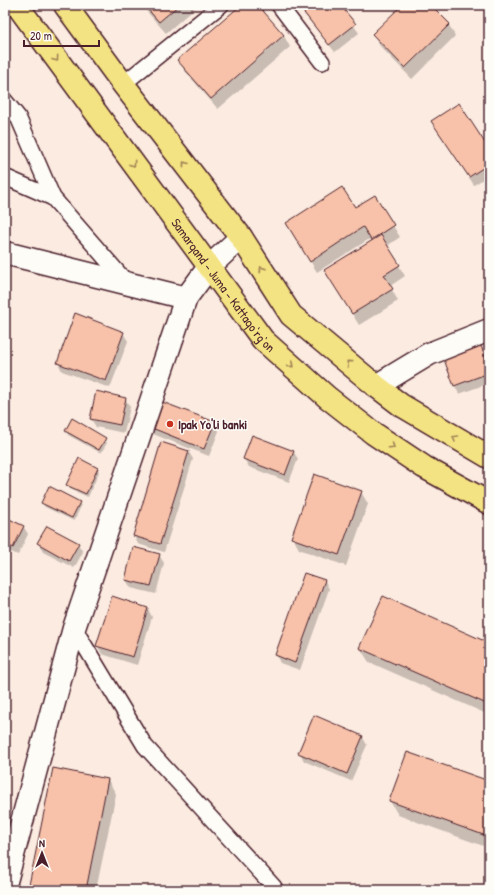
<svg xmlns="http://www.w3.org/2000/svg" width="494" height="895" font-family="'Patrick Hand',sans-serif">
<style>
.shadow{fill:#0003}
.building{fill:#f7c2a9;stroke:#4a1f2b}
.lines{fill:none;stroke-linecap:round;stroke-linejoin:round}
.lane-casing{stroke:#4a1f2b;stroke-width:18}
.street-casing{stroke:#4a1f2b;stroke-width:25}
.primary-casing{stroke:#4a1f2b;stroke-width:25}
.lane{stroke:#fdfcf7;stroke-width:15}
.street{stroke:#fdfcf7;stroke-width:22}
.primary{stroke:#f4e382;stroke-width:22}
.oneway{stroke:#9f8156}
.poi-dot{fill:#c8321e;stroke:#fdfcf7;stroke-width:1.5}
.labels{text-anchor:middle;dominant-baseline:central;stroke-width:3;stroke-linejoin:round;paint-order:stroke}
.street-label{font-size:13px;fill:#4a1f2b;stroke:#fdfcf7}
.poi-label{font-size:13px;font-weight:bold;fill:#4a1f2b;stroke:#fdfcf7;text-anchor:start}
</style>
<rect width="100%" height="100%" fill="#fbebe0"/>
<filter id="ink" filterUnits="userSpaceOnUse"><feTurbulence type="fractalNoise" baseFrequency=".025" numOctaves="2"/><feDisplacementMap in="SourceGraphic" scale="8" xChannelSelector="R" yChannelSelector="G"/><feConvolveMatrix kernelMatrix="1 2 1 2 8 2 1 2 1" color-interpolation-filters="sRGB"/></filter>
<g filter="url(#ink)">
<g class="shadow">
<path d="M141 5H198L166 33Z"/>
<path d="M242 5H257L284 36 290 47 218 109 185 71 178 60Z"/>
<path d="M297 5H339L359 33 335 52Z"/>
<path d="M403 5H429L449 25 455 36 412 79 380 46 374 35Z"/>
<path d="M437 129 489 150V175L474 185Z"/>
<path d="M374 196 400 237 387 246 405 276 390 286 398 301 359 325 332 281 373 241 371 238 317 272 294 235 355 208Z"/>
<path d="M123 333 128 341 110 388 62 371 58 363Z"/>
<path d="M480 344 489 365V383L459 394 455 386 444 357Z"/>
<path d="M125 398 130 407 124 433 96 427 91 419Z"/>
<path d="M214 423 219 431 209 456 153 434 148 426Z"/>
<path d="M66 431 105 439 107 443 101 453 68 435Z"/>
<path d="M188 451 193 459 164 552 138 544 134 536Z"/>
<path d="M293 451 298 459 289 482 249 467 244 459Z"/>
<path d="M97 468 99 472 88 497 70 489 67 485Z"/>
<path d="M361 492 368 504 346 566 299 549 293 538Z"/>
<path d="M42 503H79L81 506 74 521 45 507Z"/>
<path d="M5 518 23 526 28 534 18 555 5 549Z"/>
<path d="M38 543 78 544 83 552 74 568 43 552Z"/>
<path d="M159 555 164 563 156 594 131 588 126 580Z"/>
<path d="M325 581 329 589 300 670 280 663 276 655Z"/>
<path d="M112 598 148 609 152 617 137 665 102 654 97 645Z"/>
<path d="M489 644V715L369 662 360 648Z"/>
<path d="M362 736 367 745 351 781 304 761 300 753Z"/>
<path d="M54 769 108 780 116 794 96 890H29Z"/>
<path d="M489 782V848L398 815 390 801Z"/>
</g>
<g class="building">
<path d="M144 5H179L159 22Z"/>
<path d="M241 5H258L284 35 211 99 177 60Z"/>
<path d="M298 5H340L356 24 329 45Z"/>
<path d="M402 5H431L450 24 405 68 372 34Z"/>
<path d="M459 103 489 149V164L469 177 431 121Z"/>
<path d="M342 187 355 207 375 195 394 225 371 240 363 227 310 262 286 223Z"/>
<path d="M381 235 400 265 384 275 393 289 352 314 324 270Z"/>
<path d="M75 313 124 332 106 381 57 363Z"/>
<path d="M480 343 489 367V373L454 386 443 357Z"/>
<path d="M96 391 126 398 120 425 90 419Z"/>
<path d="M157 400 215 422 204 449 147 426Z"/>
<path d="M72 418 106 438 99 450 65 431Z"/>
<path d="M252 435 294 451 285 475 243 459Z"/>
<path d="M161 442 189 451 160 544 133 536Z"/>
<path d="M79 458 98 468 86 494 66 485Z"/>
<path d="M314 474 362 491 339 555 291 538Z"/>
<path d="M49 486 80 502 72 518 41 503Z"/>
<path d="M5 517 24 526 13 548 5 544Z"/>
<path d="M47 526 79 543 69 561 37 543Z"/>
<path d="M133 547 160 554 151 586 125 580Z"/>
<path d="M304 573 325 580 295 663 275 655Z"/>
<path d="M112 596 148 608 133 657 96 646Z"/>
<path d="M383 596 489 643V705L359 648Z"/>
<path d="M314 715 363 736 347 774 298 753Z"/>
<path d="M407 752 489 781V837L389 801Z"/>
<path d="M53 768 108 779 86 890H28Z"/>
</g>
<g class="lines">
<defs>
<g id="lane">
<path d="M279 5 322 62"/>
<path d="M123 84 221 5"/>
<path d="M5 101 18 117 53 198"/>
<path d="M5 177 53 198 127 283"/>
<path d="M74 628 145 746 274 887"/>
</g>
<g id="street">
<path d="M5 253 186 298"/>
<path d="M376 386 429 354 489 330"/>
<path d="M5 885 74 628 186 298 209 267 241 237"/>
</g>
<g id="primary">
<path id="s1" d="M17 5 263 340 327 397 373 433 424 467 489 503"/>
<path d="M65 5 123 84 241 237 291 315 376 386 401 405 489 457"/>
</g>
</defs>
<use href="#lane" class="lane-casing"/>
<use href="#street" class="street-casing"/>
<use href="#primary" class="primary-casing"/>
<use href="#lane" class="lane"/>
<use href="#street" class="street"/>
<use href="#primary" class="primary"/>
</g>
<defs><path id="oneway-chevron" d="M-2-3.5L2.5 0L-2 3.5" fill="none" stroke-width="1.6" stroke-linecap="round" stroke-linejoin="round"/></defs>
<g class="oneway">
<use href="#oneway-chevron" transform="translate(56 59) rotate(54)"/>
<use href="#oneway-chevron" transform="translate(133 164) rotate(54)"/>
<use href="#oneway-chevron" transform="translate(185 164) rotate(-128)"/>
<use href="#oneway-chevron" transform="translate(262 269) rotate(-123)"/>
<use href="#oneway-chevron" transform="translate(349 363) rotate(-140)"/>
<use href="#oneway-chevron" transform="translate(291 365) rotate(41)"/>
<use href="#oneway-chevron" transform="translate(455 438) rotate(-150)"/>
<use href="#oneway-chevron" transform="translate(392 446) rotate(34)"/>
</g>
</g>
<circle class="poi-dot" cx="170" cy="424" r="4"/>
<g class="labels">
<g class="street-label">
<text stroke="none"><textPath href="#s1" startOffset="348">Samarqand - Juma - Kattaqo‘rg‘on</textPath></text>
</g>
<g class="poi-label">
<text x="178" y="424">Ipak Yo'li banki</text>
</g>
</g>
<rect width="494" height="895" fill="none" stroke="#fdfcf7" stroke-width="20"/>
<rect x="10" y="10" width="474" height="875" fill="none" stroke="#4a1f2b" stroke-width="1.5" filter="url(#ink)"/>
<g transform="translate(42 853)" stroke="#fdfcf7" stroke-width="3" paint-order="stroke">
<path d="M0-3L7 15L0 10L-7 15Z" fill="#4a1f2b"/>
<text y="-6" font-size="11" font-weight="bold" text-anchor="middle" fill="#4a1f2b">N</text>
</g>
<path d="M24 40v6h75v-6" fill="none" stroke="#4a1f2b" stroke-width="2"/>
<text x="30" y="40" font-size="12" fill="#4a1f2b" stroke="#fdfcf7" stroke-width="3" paint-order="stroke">20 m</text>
</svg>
